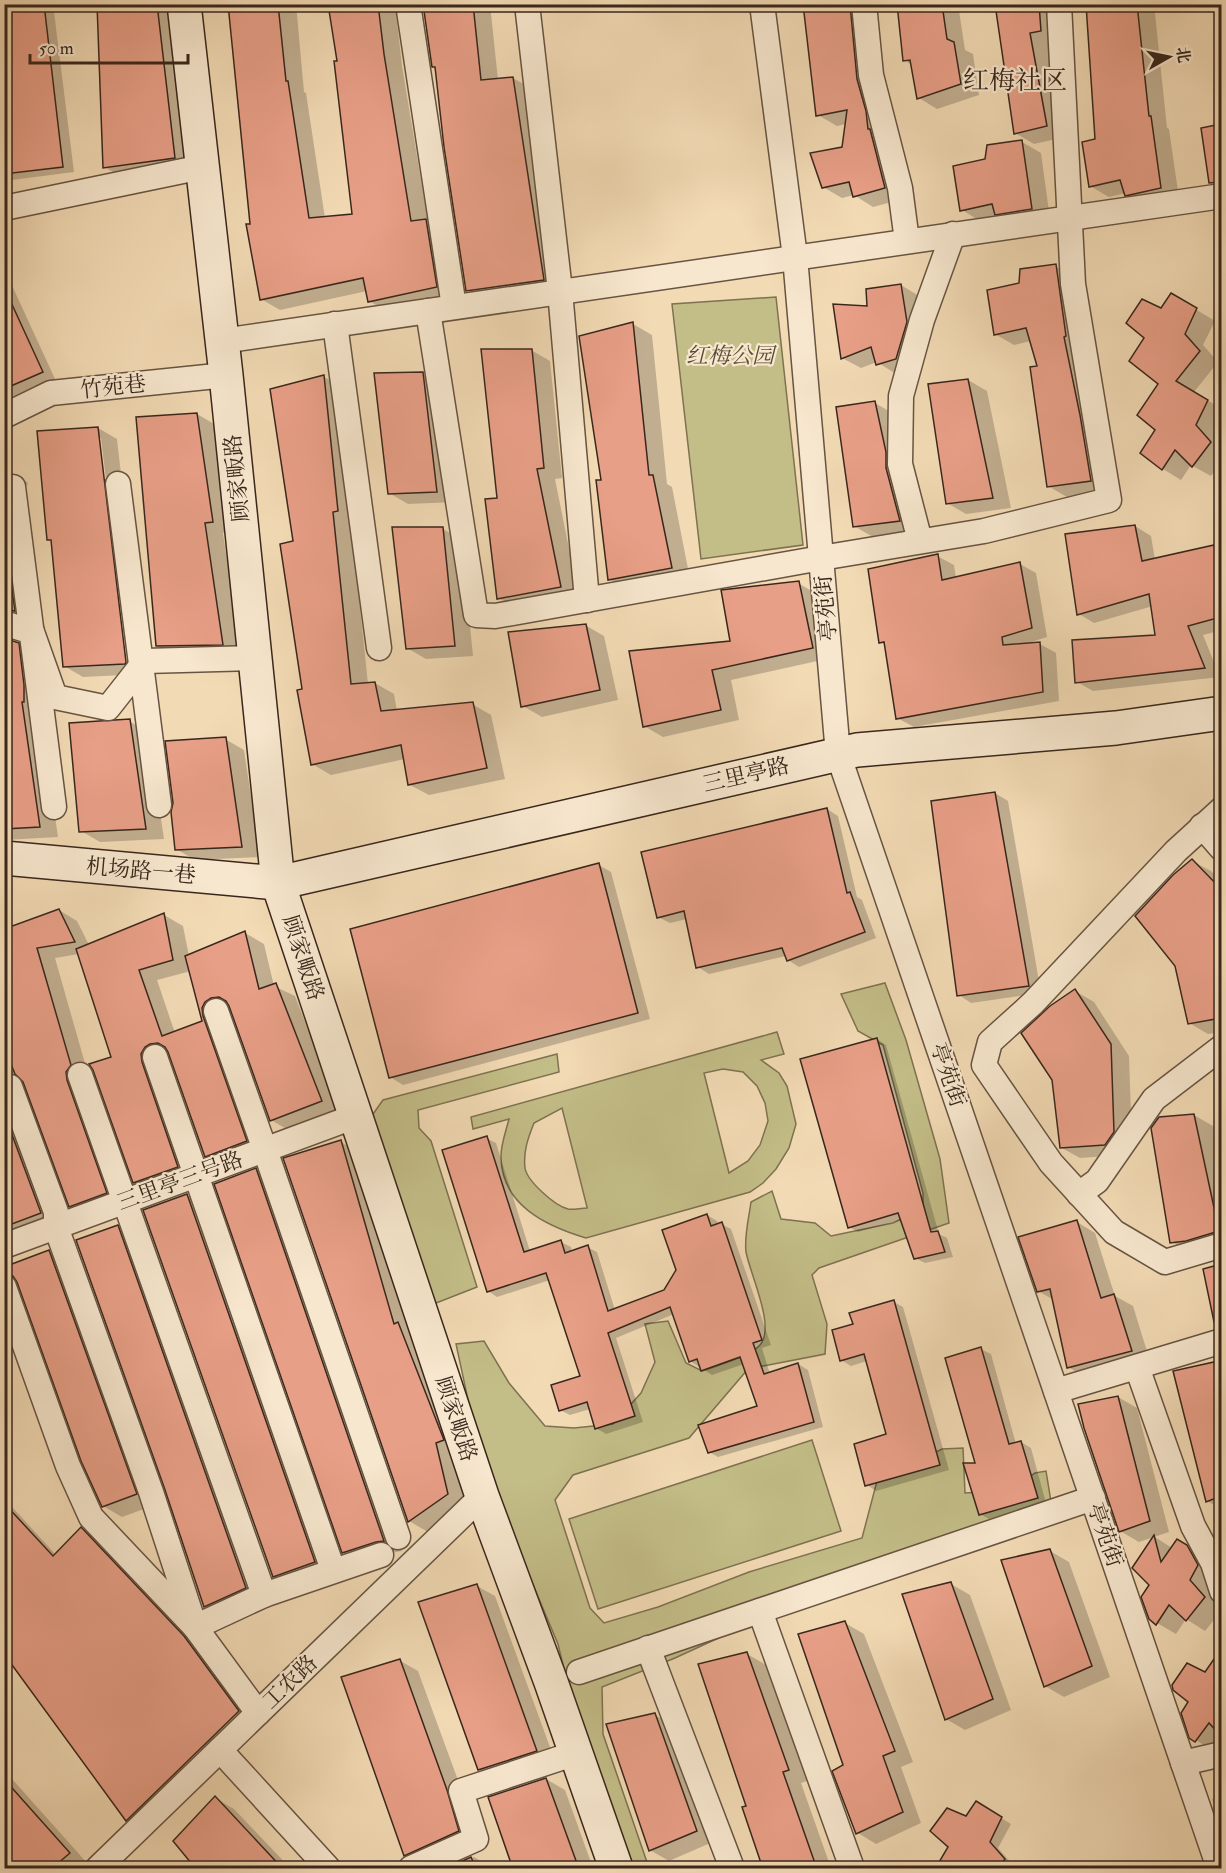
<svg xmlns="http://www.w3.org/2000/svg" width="1226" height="1873" font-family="'IM FELL Double Pica','Noto Serif SC',serif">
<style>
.green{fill:#c3bd87;stroke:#7e7252;stroke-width:1.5;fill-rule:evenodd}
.shadow{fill:#0003;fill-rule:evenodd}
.building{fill:#e89f87;stroke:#39271c;stroke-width:1.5}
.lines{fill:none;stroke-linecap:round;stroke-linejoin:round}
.street-casing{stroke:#675442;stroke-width:27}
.secondary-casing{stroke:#39271c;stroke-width:36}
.street{stroke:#f7e7ce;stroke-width:24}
.secondary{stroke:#f7e7ce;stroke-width:33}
.labels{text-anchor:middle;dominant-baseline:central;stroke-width:4.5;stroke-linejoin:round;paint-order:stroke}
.park-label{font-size:22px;font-style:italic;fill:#5c4c37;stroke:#f7e7ce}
.street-label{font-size:22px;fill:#39271c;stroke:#f7e7ce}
.quarter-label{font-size:26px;fill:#39271c;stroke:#f7e7ce}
</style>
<rect width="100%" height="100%" fill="#f2dab4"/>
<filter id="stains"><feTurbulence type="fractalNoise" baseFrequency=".00333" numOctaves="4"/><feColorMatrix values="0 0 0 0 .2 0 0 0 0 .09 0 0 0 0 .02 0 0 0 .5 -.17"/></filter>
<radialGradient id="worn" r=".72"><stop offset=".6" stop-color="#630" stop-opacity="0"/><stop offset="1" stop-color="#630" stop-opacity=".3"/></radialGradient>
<g class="green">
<path d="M776 297 803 545 701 559 672 304Z"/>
<path d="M885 983 906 1040 940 1159 949 1223 819 1268 812 1275 827 1324 825 1354 748 1369 689 1438 573 1475 555 1500 590 1608 604 1623 658 1607 749 1572 862 1538 877 1481 942 1449 963 1448 965 1493 1011 1490 1035 1473 1046 1471 1054 1520 749 1624 675 1658 602 1687 603 1734 649 1868H624L588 1768 558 1644 509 1528 476 1437 456 1344 484 1341 509 1383 545 1426 574 1428 613 1424 641 1393 655 1362 645 1324 668 1321 686 1363 702 1371C716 1366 751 1356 760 1345 776 1327 750 1274 746 1252 744 1237 749 1217 751 1202L772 1191 781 1219 815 1223 831 1236 893 1223 923 1209V1193L883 1045 858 1031 841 994Z"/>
<path d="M777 1032 784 1054 761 1060 779 1073 787 1086 796 1124 789 1148 776 1169 763 1183 750 1192 586 1238C546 1226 501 1205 501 1156 501 1144 506 1131 509 1119L473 1129 471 1117ZM723 1069 743 1072 757 1086 765 1103 768 1121 760 1145 748 1161 729 1173 704 1073ZM562 1108 587 1207V1208C581 1208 573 1210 568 1209 555 1206 527 1181 525 1168 523 1152 528 1138 534 1123Z"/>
<path d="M557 1054 559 1072 418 1110 419 1128 431 1141 477 1287 431 1305 371 1117 383 1100Z"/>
<path d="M812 1440 841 1531 598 1609 569 1519Z"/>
</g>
<g class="shadow">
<path d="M4 4H53L74 172 4 181Z"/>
<path d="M99 4H169L188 165 117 174 104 167Z"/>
<path d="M230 4H296L304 92 306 93 325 218 353 216 339 62 330 4H395L402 66 428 222 445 232 455 297 388 312 369 301 367 291 280 310 261 299 252 225Z"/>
<path d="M424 4H490L498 80 513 78 532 89 563 290 486 301 467 290 436 68 433 66Z"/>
<path d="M804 4H870L903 199 873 207 854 195 842 198 823 187 844 148 846 124 837 126 818 115Z"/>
<path d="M899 4H958L965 50 973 54 979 95 937 109 919 98 912 65 904 60Z"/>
<path d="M997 4H1056L1059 41 1048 43 1065 137 1034 144 1015 133Z"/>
<path d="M1088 4H1154L1167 128 1169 129 1179 198 1145 206 1126 193 1109 197 1090 186 1097 140Z"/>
<path d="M1215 4H1222V48Z"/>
<path d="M1222 125V179L1209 172 1203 129Z"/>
<path d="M1022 142 1041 153 1050 219 980 221 962 210 986 160Z"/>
<path d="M1055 266 1074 277 1110 491 1067 497 1048 486 1039 367 1031 341 1014 345 995 334 1020 284Z"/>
<path d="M4 268 55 379 4 402Z"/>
<path d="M901 285 919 296 896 374 877 362 861 368 842 358 868 307Z"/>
<path d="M1172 295 1215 321 1203 345 1218 362 1194 392 1222 409V422L1214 437 1222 446V463L1211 476 1191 465 1181 480 1163 469 1142 453 1157 430 1160 384 1161 309Z"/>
<path d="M633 324 652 335 667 484 672 487 690 579 628 590 609 579 602 481Z"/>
<path d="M531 350 550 361 562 478 555 479 579 598 517 608 498 598 499 499Z"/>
<path d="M423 374 442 385 456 502 408 504 389 493Z"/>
<path d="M324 377 343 387 351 522 368 684 375 683 394 694 397 711 472 704 491 715 505 779 429 795 410 785 405 759 331 775 312 764 304 690 295 542Z"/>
<path d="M968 380 987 391 1011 508 966 514 947 503Z"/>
<path d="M875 403 894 414 918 531 873 537 854 526Z"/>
<path d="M197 414 216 425 231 532 223 533 241 655 176 656 157 646Z"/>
<path d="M98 428 117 439 144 674 83 677 64 666 53 541 49 539ZM98 438H101L129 669H126Z"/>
<path d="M4 471H8L27 482 28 484 19 492 33 621 9 629 8 637 10 641 37 655 40 712 58 837 4 840Z"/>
<path d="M1135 526 1151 536 1155 560 1214 547 1222 551V630L1203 635 1220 677 1093 691 1077 682 1157 636 1153 606 1094 623 1079 614Z"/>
<path d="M443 529 461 539 473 656 426 659 407 648Z"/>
<path d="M937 556 954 565 956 578 1020 564 1036 573 1047 637 1028 643 1040 644 1056 653 1059 701 914 727 897 718 886 645 880 642Z"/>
<path d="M798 583 817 594 831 658 731 680 739 720 663 737 644 726Z"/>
<path d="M585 625 604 636 618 700 542 717 523 706Z"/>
<path d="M129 721 148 732 164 839 100 842 81 831Z"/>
<path d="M225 739 244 750 260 857 195 860 176 849Z"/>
<path d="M995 793 1008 801 1041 993 971 1003 959 995Z"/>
<path d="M827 809 838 816 857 897 862 900 876 938 799 967 788 960 786 956 709 974 698 967 687 919 670 923 658 917Z"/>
<path d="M1192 861 1211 871 1222 882V1032L1208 1034 1189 1023Z"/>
<path d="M599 865 611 872 650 1019 403 1085 390 1077Z"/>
<path d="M59 910 77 921 89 945 164 915 183 926 189 956 245 933 264 944 274 986 295 996 340 1112 290 1131 271 1120 231 1007 224 1013 265 1152 225 1167 206 1156 170 1053 163 1058 196 1177 153 1193 135 1182 112 1057 79 954 55 958 125 1204 89 1217 70 1206 25 1083 17 1089 59 1224 4 1233V1008L12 1006 4 980ZM191 971 203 1022 175 1033 157 980Z"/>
<path d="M1075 991 1094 1002 1129 1056 1132 1143 1124 1155 1080 1158 1062 1148Z"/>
<path d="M877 1039 886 1045 939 1234 947 1238 953 1257 925 1263 915 1258 902 1220 858 1232 849 1227Z"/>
<path d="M1194 1115 1213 1126 1222 1167V1246L1190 1253 1172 1242Z"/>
<path d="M486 1138 496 1143 530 1251 561 1242 571 1247 572 1252 587 1247 597 1252 615 1310 665 1291 707 1215 717 1221 718 1225 721 1224 731 1229 771 1345 762 1348 770 1374 798 1364 808 1370 823 1427 718 1457 709 1452 759 1407 744 1364 712 1375 690 1361 674 1314 616 1338 643 1422 606 1434 596 1428 590 1409 570 1415 560 1410 581 1377 550 1280 497 1297 488 1291Z"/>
<path d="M341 1142 360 1153 454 1453 466 1505 428 1532 409 1521Z"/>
<path d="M256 1170 275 1181 402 1551 396 1552 362 1563 343 1552Z"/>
<path d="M187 1195 206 1206 333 1573 293 1587 274 1576Z"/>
<path d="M1077 1222 1095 1233 1115 1296 1133 1306 1150 1361 1087 1378 1068 1367 1054 1300 1038 1291Z"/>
<path d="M118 1226 136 1237 264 1598 224 1617 205 1606 166 1487Z"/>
<path d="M49 1252 68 1262 155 1505 122 1517 103 1506 19 1281 15 1276Z"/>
<path d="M1222 1265V1328L1216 1325 1204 1270Z"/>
<path d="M894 1302 903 1307 949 1470 876 1491 867 1485 888 1436 867 1361 851 1366 841 1360 854 1325Z"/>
<path d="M981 1349 991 1354 1016 1444 1021 1442 1031 1448 1046 1503 989 1519 980 1514 977 1464Z"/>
<path d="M1214 1363 1222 1368V1509L1207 1501Z"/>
<path d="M1118 1397 1137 1408 1169 1532 1139 1542 1120 1531Z"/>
<path d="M4 1498 56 1555 81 1529 94 1536 197 1645 251 1719 140 1827 127 1820 4 1652Z"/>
<path d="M1155 1537 1172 1548 1177 1541 1206 1558 1216 1576 1208 1592 1222 1607V1610L1205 1631 1186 1619 1176 1634 1157 1623 1151 1584Z"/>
<path d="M1050 1551 1069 1562 1110 1677 1064 1697 1045 1686Z"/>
<path d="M951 1584 970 1595 1011 1710 965 1730 946 1719Z"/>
<path d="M477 1586 495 1596 555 1761 498 1780 480 1769Z"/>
<path d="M845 1623 864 1634 913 1762 901 1767 921 1823 876 1844 858 1833 845 1766Z"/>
<path d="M747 1654 766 1665 807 1781 801 1783 831 1868H765L748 1807Z"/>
<path d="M1216 1659 1222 1662V1742L1215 1752 1191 1737 1206 1673Z"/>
<path d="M399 1660 418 1671 466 1802 477 1842 424 1865 405 1854Z"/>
<path d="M655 1715 674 1726 715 1841 669 1861 650 1850Z"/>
<path d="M4 1770 88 1864 83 1868H4Z"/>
<path d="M546 1779 565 1790 593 1868H515Z"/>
<path d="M1222 1797V1827L1212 1799Z"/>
<path d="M215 1798 234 1809 290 1868H198Z"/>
<path d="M976 1803 1011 1824 998 1848 1013 1865 1011 1868H936Z"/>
<path d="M474 1857 493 1868H448Z"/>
<path d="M710 1863 720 1868H692Z"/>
<path d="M137 1864 145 1868H133Z"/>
</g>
<g class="building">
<path d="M4 4H44L63 167 4 174Z"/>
<path d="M97 4H157L175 158 103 168Z"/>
<path d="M228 4H278L286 81H288L309 218 352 214 334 61H337L328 4H378L384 54 411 221 426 219 437 287 368 302 363 278 260 300 246 224H250Z"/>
<path d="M423 4H473L481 80 513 77 544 280 466 291 444 147 435 67H432Z"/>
<path d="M803 4H850L857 79 866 111 868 129H870L885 188 853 197 849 182 822 188 810 153 842 147 847 110 816 116Z"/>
<path d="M897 4H942L947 39 954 42 961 84 917 99 910 60 903 61Z"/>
<path d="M995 4H1039L1041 31 1030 33 1047 126 1014 134Z"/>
<path d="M1086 4H1137L1149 116H1151L1161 188 1125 196 1120 180 1089 187 1082 142 1095 139Z"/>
<path d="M1221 124V182L1209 183 1201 128Z"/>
<path d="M1022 140 1032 209 995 215 992 204 960 211 953 166 985 159 987 145Z"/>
<path d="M1056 264 1066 336 1064 337 1080 415 1091 481 1047 487 1030 367 1037 366 1026 328 994 335 987 290 1019 283 1020 269Z"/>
<path d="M901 284 907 322 896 359 876 365 871 347 841 359 833 304 867 306 866 289Z"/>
<path d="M4 287 43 372 4 389Z"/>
<path d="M1171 293 1197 308 1185 334 1200 351 1176 381 1208 400 1196 425 1211 442 1192 467 1175 450 1162 470 1140 453 1155 430 1137 415 1158 384 1129 361 1144 338 1126 323 1142 299 1161 308Z"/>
<path d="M633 322 649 475H653L672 568 608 580 596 480H601L579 336Z"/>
<path d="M481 349H532L544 468 537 469 561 587 497 599 485 499 497 498Z"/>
<path d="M423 372 437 492 388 494 374 373Z"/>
<path d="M324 375 338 511 333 512 351 684 375 682 381 711 473 702 487 768 408 785 401 745 311 765 297 690 302 689 280 544 293 541 270 389Z"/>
<path d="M968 379 993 498 946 504 928 384Z"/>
<path d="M875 401 886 452V468L900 521 853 527 836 407Z"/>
<path d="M197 413 213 522 205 523 223 645 156 646 136 417Z"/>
<path d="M98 427 126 662 125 664 63 667 51 540H47L37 431Z"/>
<path d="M1135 525 1142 561 1214 545 1221 589V617L1188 626 1205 668 1075 683 1072 640 1155 635 1149 594 1077 615 1065 534Z"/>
<path d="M392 527H443L455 646 406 649Z"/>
<path d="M4 533 15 611 4 609Z"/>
<path d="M938 554 942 580 1020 562 1032 628 1002 637 1003 645 1040 642 1043 692 896 719 884 642 879 643 868 569Z"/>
<path d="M799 581 813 648 712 670 721 710 643 727 629 651 730 641 721 590Z"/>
<path d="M586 624 600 690 521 707 508 632Z"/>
<path d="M4 638 19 643 24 685V702H22L40 827 4 829Z"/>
<path d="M130 719 146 829 79 832 69 723Z"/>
<path d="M226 737 242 847 175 850 171 812 173 803 165 741Z"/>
<path d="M995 792 1029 986 957 996 931 801Z"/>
<path d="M827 808 847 893 850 892 865 932 787 961 782 948 696 968 684 911 657 918 641 852Z"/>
<path d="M1192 859 1221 889V1018L1188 1024 1175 966 1135 916 1173 875Z"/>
<path d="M599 863 638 1013 389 1078 350 929Z"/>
<path d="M59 909 75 942 37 948 71 1065 66 1072 67 1080 107 1193 69 1207 23 1082 15 1074 4 1047V1006L10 1005 4 985V929Z"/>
<path d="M164 913 173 960 139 970 162 1036 202 1021 185 956 245 931 259 989 276 983 322 1101 270 1121 229 1006 226 1001 219 997 211 998 205 1002 202 1008 203 1016 247 1141 205 1157 168 1052 165 1047 158 1043 150 1044 145 1047 141 1054 142 1062 178 1167 133 1183 93 1070 89 1064 111 1057 76 949Z"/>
<path d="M1075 989 1111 1044 1114 1132 1105 1145 1060 1148 1052 1080 1021 1033 1050 1006Z"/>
<path d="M877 1038 931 1232 938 1231 945 1252 914 1259 898 1213 848 1228 800 1059Z"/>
<path d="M4 1113 41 1213 4 1227Z"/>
<path d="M1194 1114 1219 1231 1186 1241 1170 1243 1151 1128 1159 1117Z"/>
<path d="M487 1136 524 1252 561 1240 565 1253 588 1245 608 1311 664 1290 676 1270 662 1230 707 1214 711 1226 722 1222 762 1340 753 1343 764 1374 798 1363 814 1422 708 1453 698 1425 757 1406 740 1357 701 1371 697 1359 689 1362 670 1307 608 1333 635 1416 595 1429 587 1402 559 1411 551 1385 580 1376 546 1273 487 1292 442 1150Z"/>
<path d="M341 1140 394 1324 398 1322 444 1440 436 1443 448 1494 408 1522 283 1158Z"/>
<path d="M256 1168 384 1541 376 1542 342 1553 214 1184Z"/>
<path d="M187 1194 315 1562 273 1577 143 1210Z"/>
<path d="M1077 1220 1101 1298 1114 1294 1132 1351 1067 1368 1050 1289 1037 1292 1018 1237Z"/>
<path d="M118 1225 246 1588 204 1607 164 1487 76 1240Z"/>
<path d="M49 1250 137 1494 102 1507 81 1461 17 1282 13 1276 7 1273 4 1267Z"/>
<path d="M1221 1264V1321L1214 1322 1203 1269Z"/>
<path d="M894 1300 940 1465 865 1486 854 1444 886 1434 864 1354 840 1361 832 1330 853 1324 849 1313Z"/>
<path d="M981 1347 1009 1444 1021 1441 1038 1498 979 1515 963 1463H975L945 1358Z"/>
<path d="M1214 1362 1221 1391V1496L1206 1502 1173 1371Z"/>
<path d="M1118 1396 1150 1521 1119 1532 1084 1428 1078 1404Z"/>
<path d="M4 1503 53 1556 81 1527 184 1636 239 1711 126 1821 4 1654Z"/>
<path d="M1154 1535 1161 1562 1177 1539 1187 1545 1198 1565 1190 1580 1205 1597 1186 1621 1169 1605 1156 1625 1149 1619 1141 1597 1149 1585 1132 1568Z"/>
<path d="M1050 1549 1092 1666 1044 1687 1001 1560Z"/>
<path d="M951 1582 993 1699 945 1720 902 1594Z"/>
<path d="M477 1584 537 1751 478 1770 418 1602Z"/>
<path d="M845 1621 895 1751 883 1756 903 1812 856 1834 832 1771 843 1765 798 1634Z"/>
<path d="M1221 1649V1736L1209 1723 1195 1742 1189 1738 1181 1713 1188 1702 1173 1690 1172 1685 1187 1663 1205 1672Z"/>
<path d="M747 1652 789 1770 783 1772 817 1869H763L742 1807 746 1806 698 1664Z"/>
<path d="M400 1659 447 1790 459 1831 404 1856 341 1677Z"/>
<path d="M655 1713 697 1831 649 1851 606 1724Z"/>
<path d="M546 1778 579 1869H513L488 1797Z"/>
<path d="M4 1779 70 1853 51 1869H4Z"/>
<path d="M215 1796 283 1869H196L173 1841Z"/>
<path d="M976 1801 1002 1817 990 1842 1005 1859 997 1869H935L948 1847 930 1831 947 1808 966 1816Z"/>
<path d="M471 1857 476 1869H445Z"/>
</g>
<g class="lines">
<defs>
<g id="street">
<path d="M408 4 454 307"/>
<path d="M527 4 560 291 587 600"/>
<path d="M762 4 795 257 838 754 1219 1868"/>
<path d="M864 4 871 75 900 188 907 241"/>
<path d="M4 208 202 167"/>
<path d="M428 311 476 615 495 616 821 558 984 531 1109 500 1073 284 1059 4"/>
<path d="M335 324 379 648"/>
<path d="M222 341 1222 196"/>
<path d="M4 416 51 393 226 375"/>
<path d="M118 484 159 805"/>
<path d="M13 487 54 807"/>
<path d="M920 541 900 464 901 396 922 320 953 234"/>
<path d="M4 623 32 632 55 697 108 708 145 661 255 658"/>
<path d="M1222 809 1176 851 1033 1003 990 1042 984 1065 1051 1163 1114 1232 1165 1262 1222 1245"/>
<path d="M1202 826 1222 849"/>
<path d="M216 1011 265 1150 398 1537"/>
<path d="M155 1057 333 1570"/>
<path d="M80 1075 264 1595"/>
<path d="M10 1087 56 1212V1227L151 1492 195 1627 264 1595 381 1555"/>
<path d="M1079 1194 1097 1181 1154 1099 1222 1047"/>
<path d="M4 1246 356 1116"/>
<path d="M4 1287 68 1466 91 1517 195 1627 258 1713"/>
<path d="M1137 1367 1193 1526 1213 1563 1222 1591"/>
<path d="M1056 1391 1222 1341"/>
<path d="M760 1611 852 1868"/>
<path d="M648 1648 732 1868"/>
<path d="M579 1672 1093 1498"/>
<path d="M220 1750 328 1868"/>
<path d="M1183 1763 1222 1754"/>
<path d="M98 1868 482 1496"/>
<path d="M411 1868 476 1839 461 1791 576 1753"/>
</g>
<g id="secondary">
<path d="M184 4 226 375 278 883 482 1496 551 1682 616 1868"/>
<path d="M4 858 278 883 857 750 1116 728 1222 713"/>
</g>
</defs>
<use href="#street" class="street-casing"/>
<use href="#secondary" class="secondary-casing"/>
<use href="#street" class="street"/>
<use href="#secondary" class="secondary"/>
</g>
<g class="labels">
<g class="park-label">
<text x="730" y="356">红梅公园</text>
</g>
<g class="street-label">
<text transform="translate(113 387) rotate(-6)">竹苑巷</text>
<text transform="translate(237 478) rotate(-96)">顾家畈路</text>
<text transform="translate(826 608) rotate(-95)">亭苑街</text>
<text transform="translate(746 775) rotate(-13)">三里亭路</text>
<text transform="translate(141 871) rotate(5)">机场路一巷</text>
<text transform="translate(303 958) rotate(72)">顾家畈路</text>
<text transform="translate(948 1075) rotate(71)">亭苑街</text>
<text transform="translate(180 1181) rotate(-20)">三里亭三号路</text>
<text transform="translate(456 1419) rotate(72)">顾家畈路</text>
<text transform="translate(1105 1535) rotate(71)">亭苑街</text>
<text transform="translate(290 1682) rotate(-44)">工农路</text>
</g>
<g class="quarter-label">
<text x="1015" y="81">红梅社区</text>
</g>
</g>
<rect width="1226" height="1873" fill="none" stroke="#f2dab4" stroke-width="24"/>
<rect x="6" y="6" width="1214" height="1861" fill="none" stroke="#39271c" stroke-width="3"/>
<rect x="12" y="12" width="1202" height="1849" fill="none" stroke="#39271c" stroke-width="1.5"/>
<g transform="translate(1169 57) rotate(81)" stroke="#f7e7ce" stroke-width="4.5" paint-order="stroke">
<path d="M0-4.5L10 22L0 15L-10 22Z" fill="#39271c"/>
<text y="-9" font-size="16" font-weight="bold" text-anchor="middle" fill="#39271c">北</text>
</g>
<path d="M30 54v9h158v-9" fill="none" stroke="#39271c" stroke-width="3"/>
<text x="39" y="54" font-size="18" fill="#39271c" stroke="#f7e7ce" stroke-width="4.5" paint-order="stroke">50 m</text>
<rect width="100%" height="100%" filter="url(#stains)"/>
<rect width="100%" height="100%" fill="url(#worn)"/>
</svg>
